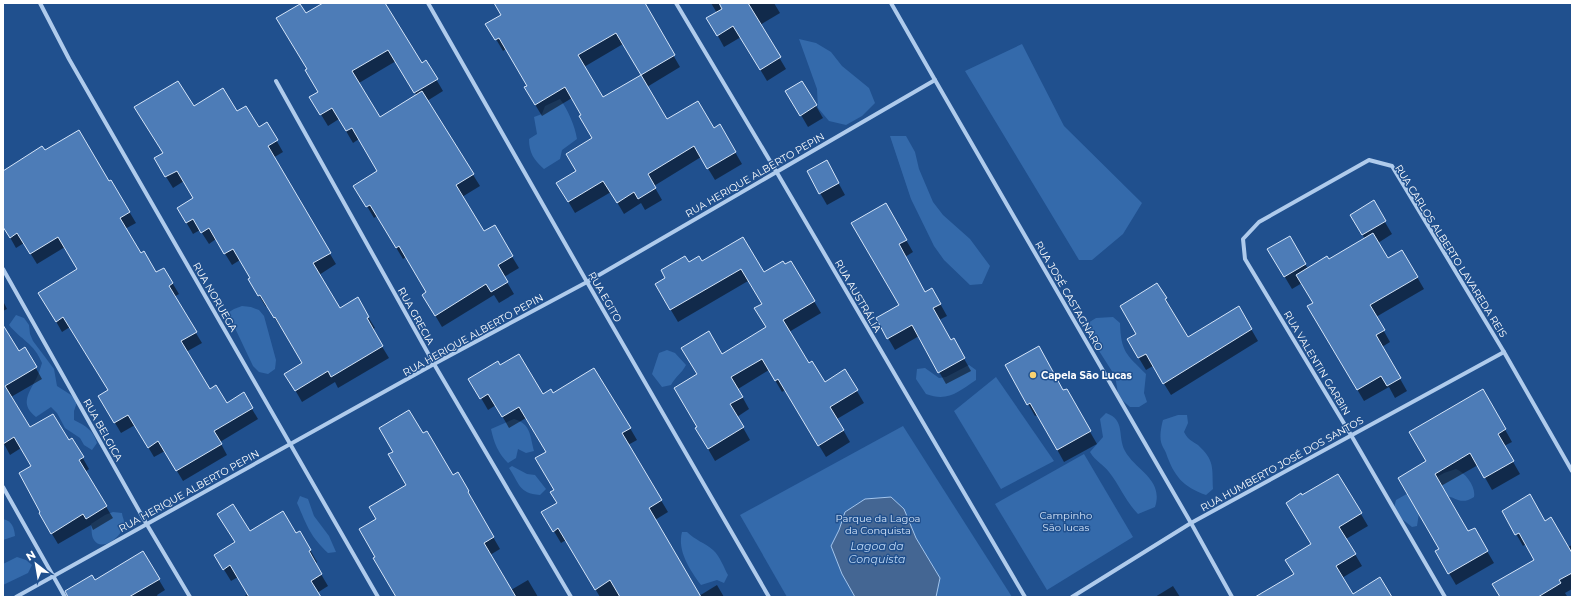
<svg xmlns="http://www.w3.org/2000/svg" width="1575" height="600" font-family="Montserrat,sans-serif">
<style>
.green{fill:#346aab}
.water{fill:#446693;stroke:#a3c5ed}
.shadow{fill:#0007;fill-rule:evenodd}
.building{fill:#4d7cb7;stroke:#d5e5f9;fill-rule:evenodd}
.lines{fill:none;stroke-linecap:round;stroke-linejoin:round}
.street{stroke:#afcbec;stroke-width:4}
.poi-dot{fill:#f9d270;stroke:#20508e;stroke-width:1.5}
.labels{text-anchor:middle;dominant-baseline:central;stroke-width:3;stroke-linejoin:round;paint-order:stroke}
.street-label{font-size:10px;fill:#fff;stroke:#20508e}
.poi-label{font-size:10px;font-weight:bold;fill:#fff;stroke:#20508e;text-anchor:start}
.park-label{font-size:10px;fill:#d5e5f9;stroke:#20508e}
.water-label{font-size:11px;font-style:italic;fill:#bbd5f3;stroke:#20508e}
</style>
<rect width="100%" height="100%" fill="#20508e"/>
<g class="green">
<path d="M799 39 816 43 831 52 842 66 869 88 875 103 862 116 846 125 829 121 818 108 817 89Z"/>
<path d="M1022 44 1064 126 1142 203 1123 234 1092 260H1079L965 71Z"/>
<path d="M560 99C568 110 575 126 577 139L562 150 560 159 544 169C534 160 529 153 529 139L537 134 534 117 542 114 545 106Z"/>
<path d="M906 136 915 152 919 169 933 202 943 215 970 239 990 266 982 284 970 285 944 260 934 246 911 199 890 136Z"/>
<path d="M242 306 251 307 259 310 264 316 276 360 275 369 268 374 259 372 253 366 234 326 226 314 234 309Z"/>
<path d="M16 315 24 318 29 325 30 334 33 341 54 369 57 386 71 395 77 402 74 411V420C86 426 93 430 97 443L92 450 84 445 80 438 65 428 57 413 51 407 36 417C21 405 27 396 35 381 38 376 40 369 42 363 34 343 21 340 9 325Z"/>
<path d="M1113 317 1120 323C1121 352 1126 354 1146 374L1144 393 1147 402 1139 407H1130L1123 401 1118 393 1115 376 1087 332 1088 323 1096 318Z"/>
<path d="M667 350 675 353 686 365C682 373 675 377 671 385L662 387 652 374 659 353Z"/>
<path d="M969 365 976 370V380C958 392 948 402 926 394L916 379 917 369 925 368 939 378 946 377Z"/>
<path d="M996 377 1054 461 1001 489 954 411Z"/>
<path d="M1106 413C1126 420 1117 436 1125 451 1136 471 1164 479 1155 507L1138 514C1126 502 1120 486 1109 472 1103 464 1096 462 1090 452L1103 437 1100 419Z"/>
<path d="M1178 415H1187L1188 423 1184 432C1189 441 1191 440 1198 445 1215 461 1212 467 1213 489L1206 495C1183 487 1174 476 1166 453 1165 450 1163 448 1162 445 1159 438 1161 427 1163 420Z"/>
<path d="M514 419C531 424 530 436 534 451L526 453 518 449 516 458 508 463C498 453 494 443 491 429Z"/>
<path d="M903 426 1012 597H787L740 515Z"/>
<path d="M1084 454 1133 537 1047 590 995 504Z"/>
<path d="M512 466 527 474 535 475 546 489 540 495C518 493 520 484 509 468Z"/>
<path d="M1456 469C1466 473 1476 487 1474 497 1459 507 1454 494 1444 497 1435 500 1427 508 1419 513L1417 526 1412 527 1402 519 1394 508 1396 500 1444 473Z"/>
<path d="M300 496 308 499 314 516 329 536 336 552 328 553C309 535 307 525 297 503Z"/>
<path d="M113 512 122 513C122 516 124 519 124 522 125 535 102 553 94 540 91 536 92 529 91 524L105 515Z"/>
<path d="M3 519C12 521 14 527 15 536L3 540Z"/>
<path d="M682 532H687C695 540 705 543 713 550 720 556 724 568 728 575L724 583 717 580 701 585C690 570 677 551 682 532Z"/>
<path d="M17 557 26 560 32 565 28 573 3 585V564Z"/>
</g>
<path class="water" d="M891 497 904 509 916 538 940 578 936 597H855L842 574 831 546 839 530 845 512 865 499Z"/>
<g class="shadow">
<path d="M325 3H384L422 64 426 62 443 91 427 101 480 186 462 197 484 233 494 227 519 268 504 277 514 294 499 303 494 295 442 327 423 295 428 292 406 257 403 259 377 216 374 218 355 186 378 172 359 139 353 143 339 119 328 126 311 98 319 93 308 69 305 15ZM396 61 417 96 379 118 359 83Z"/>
<path d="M495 3H624L645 6 680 67 647 87 667 120 714 129 720 126 742 164 715 180 701 157 654 186 662 200 645 210 641 203 624 214 611 192 575 213 558 184 577 172 593 139 572 98 542 116 525 88 528 86 506 49 503 51 487 24 502 15ZM623 44 642 75 603 99 584 67Z"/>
<path d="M711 3H774L780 13 760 25 786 69 767 81 741 37 724 47 708 18 717 13Z"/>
<path d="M802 82 823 118 808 127 787 91Z"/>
<path d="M193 107 237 112 258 129 267 124 283 152 273 158 336 264 319 275 339 310 357 299 375 328 372 330 389 358 338 388 335 382 302 402 286 374 303 364 282 328H281L267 306 266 307 249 279 251 278 240 260 232 265 216 239 209 244 200 230 193 234 178 208 194 199 184 181 173 188 155 159 164 153Z"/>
<path d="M44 152 109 182 111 181 136 223 125 229 140 254 156 274 164 269 179 294 174 297 202 343 186 352 209 391 226 404 243 394 258 419 220 442 227 455 183 481 165 451 154 457 135 425 121 433 99 396 109 391 70 327 62 332 40 293 78 270 65 247 37 264 24 243 16 248 3 225V172Z"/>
<path d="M827 162 845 195 827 205 808 172Z"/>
<path d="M1373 202 1392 234 1378 243 1388 259 1402 251 1424 289 1376 317 1390 342 1382 347 1407 391 1395 398 1389 387 1364 401 1308 306 1314 303 1302 283 1292 289 1268 249 1289 237 1308 269 1329 261 1365 239 1351 215Z"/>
<path d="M886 205 913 252 905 257 925 293 932 289 947 316 939 320 951 341 953 339 971 371 946 384 919 336 895 350 877 319 900 306Z"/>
<path d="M742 238 764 273 791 262 821 313 789 332 809 365 824 383 845 371 864 403 837 419 850 442 826 457 785 390 782 392 769 370 738 389 749 409 737 417 750 440 715 461 696 428 698 427V375L722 355 768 332 763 304 748 281 678 322 656 285 689 263H701Z"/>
<path d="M1157 284 1188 338 1239 308 1258 341 1171 395 1153 366 1146 370 1128 340 1138 334Z"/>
<path d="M3 301 7 309 3 311Z"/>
<path d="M3 327 18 353 25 349 42 379 11 397 30 429 69 441 72 439 89 469 85 472 113 518 93 530 91 525 58 544 40 514 42 513 32 467 21 448 10 455 3 442Z"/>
<path d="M1006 365 1063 392 1066 390 1097 444 1064 462 1038 415 1035 416Z"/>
<path d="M499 366 543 395 552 394 630 428 637 440 628 445 668 512 655 520 699 596 717 585 724 597H600L566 540 561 543 543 513 558 503 547 452 526 418 509 428 496 405 488 410 470 379Z"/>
<path d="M1483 390 1512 442 1504 446 1520 474 1492 490 1478 465 1441 486 1468 533 1474 529 1494 563 1456 585 1436 551 1440 549 1427 462Z"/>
<path d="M423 435 452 476 457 473 475 504H474L500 549 490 555 511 590 528 580 538 597H397L377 558V519L408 485Z"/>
<path d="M1338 475 1368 526 1346 539 1362 566 1342 578 1352 595 1391 597H1268L1295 574 1312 545 1302 497Z"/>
<path d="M1503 511 1545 522 1568 547 1572 545V589L1565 593 1567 596 1501 597 1536 560 1526 544 1523 546Z"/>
<path d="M300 532 317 562 315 564 328 586 317 593 319 597H243L248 594 238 577 231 581 215 555 249 533 296 535Z"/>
<path d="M143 553 165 590 157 595 158 597H75L95 581Z"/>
<path d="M1173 586 1180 597H1155Z"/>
</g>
<g class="building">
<path d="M323 3H385L422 63 426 60 438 79 414 93 388 50 352 71 380 117 422 91 474 174 456 185 484 231 495 225 513 256 498 265 508 282 491 292 486 284 435 316 422 295 426 292 399 246 396 248 370 205 366 207 353 186 377 171 352 128 346 131 332 108 320 115 309 97 318 92 305 70 307 69 276 18 300 4 306 13Z"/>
<path d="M494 3H645L675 55 641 75 667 119 698 101 714 128 720 124 736 152 707 169 694 146 648 174 656 188 638 199 634 192 617 203 603 181 568 202 556 183 576 171 566 154 592 138 579 116 581 115 565 87 535 105 524 87 527 86 499 38 495 40 485 24 501 15ZM616 33 641 75 603 97 578 55Z"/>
<path d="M719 3H748L781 57 760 70 733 26 717 36 706 18 722 9Z"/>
<path d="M178 81 194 106 223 88 237 111 246 106 259 127 267 122 278 140 268 146 331 253 313 263 340 308 358 297 369 317 367 318 383 346 331 377 328 371 295 391 284 374 302 363 275 317 274 318 260 295 258 296 248 279 250 278 233 249 224 254 209 228 201 233 193 219 186 223 177 208 193 198 177 171 165 177 154 158 163 153 134 107Z"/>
<path d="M802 81 817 105 800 116 785 91Z"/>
<path d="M79 130 109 181 111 180 130 212 120 218 141 253 144 251 156 272 164 268 173 283 169 286 197 332 181 341 210 389 216 385 227 403 244 392 253 408 214 431 222 444 176 471 158 441 148 448 128 415 114 423 98 396 108 390 63 317 56 322 38 293 77 269 58 237 30 254 17 233 10 238 3 227V171L42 146 45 150Z"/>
<path d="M827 160 839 183 819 194 807 171Z"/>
<path d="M1374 200 1386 221 1362 235 1350 215Z"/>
<path d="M886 203 907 240 899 244 925 292 932 288 941 304 933 308 951 340 954 338 965 358 938 373 912 325 887 339 876 318 899 305 851 223Z"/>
<path d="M1373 233 1388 258 1402 250 1418 277 1370 305 1385 330 1376 335 1401 378 1387 386 1381 376 1357 390 1307 306 1313 303 1296 275 1327 256 1329 259Z"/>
<path d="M1290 236 1306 264 1284 277 1267 249Z"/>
<path d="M743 237 764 272 783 261 785 264 791 261 815 301 783 320 809 363 812 361 825 382 845 369 858 390 830 407 844 430 818 446 778 379 775 381 762 359 731 377 743 397 730 404 744 427 708 449 695 428 697 427 674 388 697 374 681 348 709 331 722 354 766 327 754 308 762 304 741 269 670 310 655 284 665 278 661 270 685 256 689 262 699 256 702 261Z"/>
<path d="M1157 283 1167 298 1165 299 1188 337 1239 306 1252 329 1163 384 1146 354 1138 358 1127 339 1136 334 1120 306Z"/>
<path d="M3 325 19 351 25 347 37 367 5 386 30 427 53 414 69 440 72 438 84 457 79 460 107 506 86 519 83 514 51 534 39 513 40 512 19 473 31 466 14 437 3 444Z"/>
<path d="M1039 346 1063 390 1067 389 1091 431 1057 450 1030 403 1027 405 1005 365Z"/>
<path d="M519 354 543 394 551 389 553 393 594 368 631 428 622 433 662 500 649 508 701 597H620L610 580 595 590 558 528 553 532 541 512 557 503 550 492 554 490 535 458 546 452 519 407 502 417 488 394 480 399 468 379 498 361 500 365Z"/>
<path d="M1483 389 1506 429 1498 434 1514 461 1484 478 1470 453 1435 474 1468 531 1475 528 1488 551 1448 574 1435 551 1439 549 1398 478 1426 461 1409 432Z"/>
<path d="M409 410 423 433 427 431 453 475 458 472 469 491 468 492 494 537 484 543 516 597H396L373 558 375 557 359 529 376 519 369 507 406 485 388 454 393 452 379 428Z"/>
<path d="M1338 474 1362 513 1339 527 1356 554 1336 566 1353 594 1380 577 1392 597H1255L1294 574 1285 560 1311 544 1286 503 1301 493 1302 495Z"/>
<path d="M1530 494 1545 521 1551 517 1572 553V573L1559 580 1561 583 1538 597H1500L1492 584 1534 560 1519 533 1515 535 1502 511Z"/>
<path d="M233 504 250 531 283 511 296 533 300 531 311 550 309 551 322 574 311 581 321 597H249L230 565 223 570 214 555 235 542 217 514Z"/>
<path d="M143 551 160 579 129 597H68L65 591 92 575 95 580Z"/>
</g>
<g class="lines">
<g class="street">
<path d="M40 3 69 59 378 597"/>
<path d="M428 3 587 282 769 597"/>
<path d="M676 3 776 171 1025 597"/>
<path d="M891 3 935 80 1191 523 1232 597"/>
<path d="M276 81 434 364 571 597"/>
<path d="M3 269 146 523 190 597"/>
<path d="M3 487 65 597"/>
<path d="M16 597 434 364 587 282 935 80"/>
<path d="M1072 597 1191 523 1504 352"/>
<path d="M1445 597 1351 435 1245 259 1243 239 1259 222 1369 160 1392 166 1504 352 1572 471"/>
</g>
</g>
<circle class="poi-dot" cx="1033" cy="375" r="4"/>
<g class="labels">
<g class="street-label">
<text transform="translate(755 175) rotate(-30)">RUA HERIQUE ALBERTO PEPIN</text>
<text transform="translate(1451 251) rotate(58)">RUA CARLOS ALBERTO LAVAREDA REIS</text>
<text transform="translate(858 296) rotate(60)">RUA AUSTRÁLIA</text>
<text transform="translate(1069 296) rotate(60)">RUA JOSÉ CASTAGNARO</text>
<text transform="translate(215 297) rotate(60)">RUA NORUEGA</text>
<text transform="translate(605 297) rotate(60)">RUA EGITO</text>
<text transform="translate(416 316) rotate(61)">RUA GRECIA</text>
<text transform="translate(473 335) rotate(-29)">RUA HERIQUE ALBERTO PEPIN</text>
<text transform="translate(1317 363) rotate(59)">RUA VALENTIN GARBIN</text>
<text transform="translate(103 430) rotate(61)">RUA BELGICA</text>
<text transform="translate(1282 464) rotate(-29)">RUA HUMBERTO JOSÉ DOS SANTOS</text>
<text transform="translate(189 491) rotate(-29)">RUA HERIQUE ALBERTO PEPIN</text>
</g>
<g class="poi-label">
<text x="1041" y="375">Capela São Lucas</text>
</g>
<g class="park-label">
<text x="1066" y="515">Campinho<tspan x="1066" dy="12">São lucas</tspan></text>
<text x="878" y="518">Parque da Lagoa<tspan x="878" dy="12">da Conquista</tspan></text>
</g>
<g class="water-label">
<text x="877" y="546">Lagoa da<tspan x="877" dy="13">Conquista</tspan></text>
</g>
</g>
<rect width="1575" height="600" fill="none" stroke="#ffffff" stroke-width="8"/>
<g transform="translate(36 564) rotate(329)" stroke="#20508e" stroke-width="3" paint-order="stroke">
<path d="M0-3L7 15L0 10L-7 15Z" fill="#ffffff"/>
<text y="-6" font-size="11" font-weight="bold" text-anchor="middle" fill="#ffffff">N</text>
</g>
</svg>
